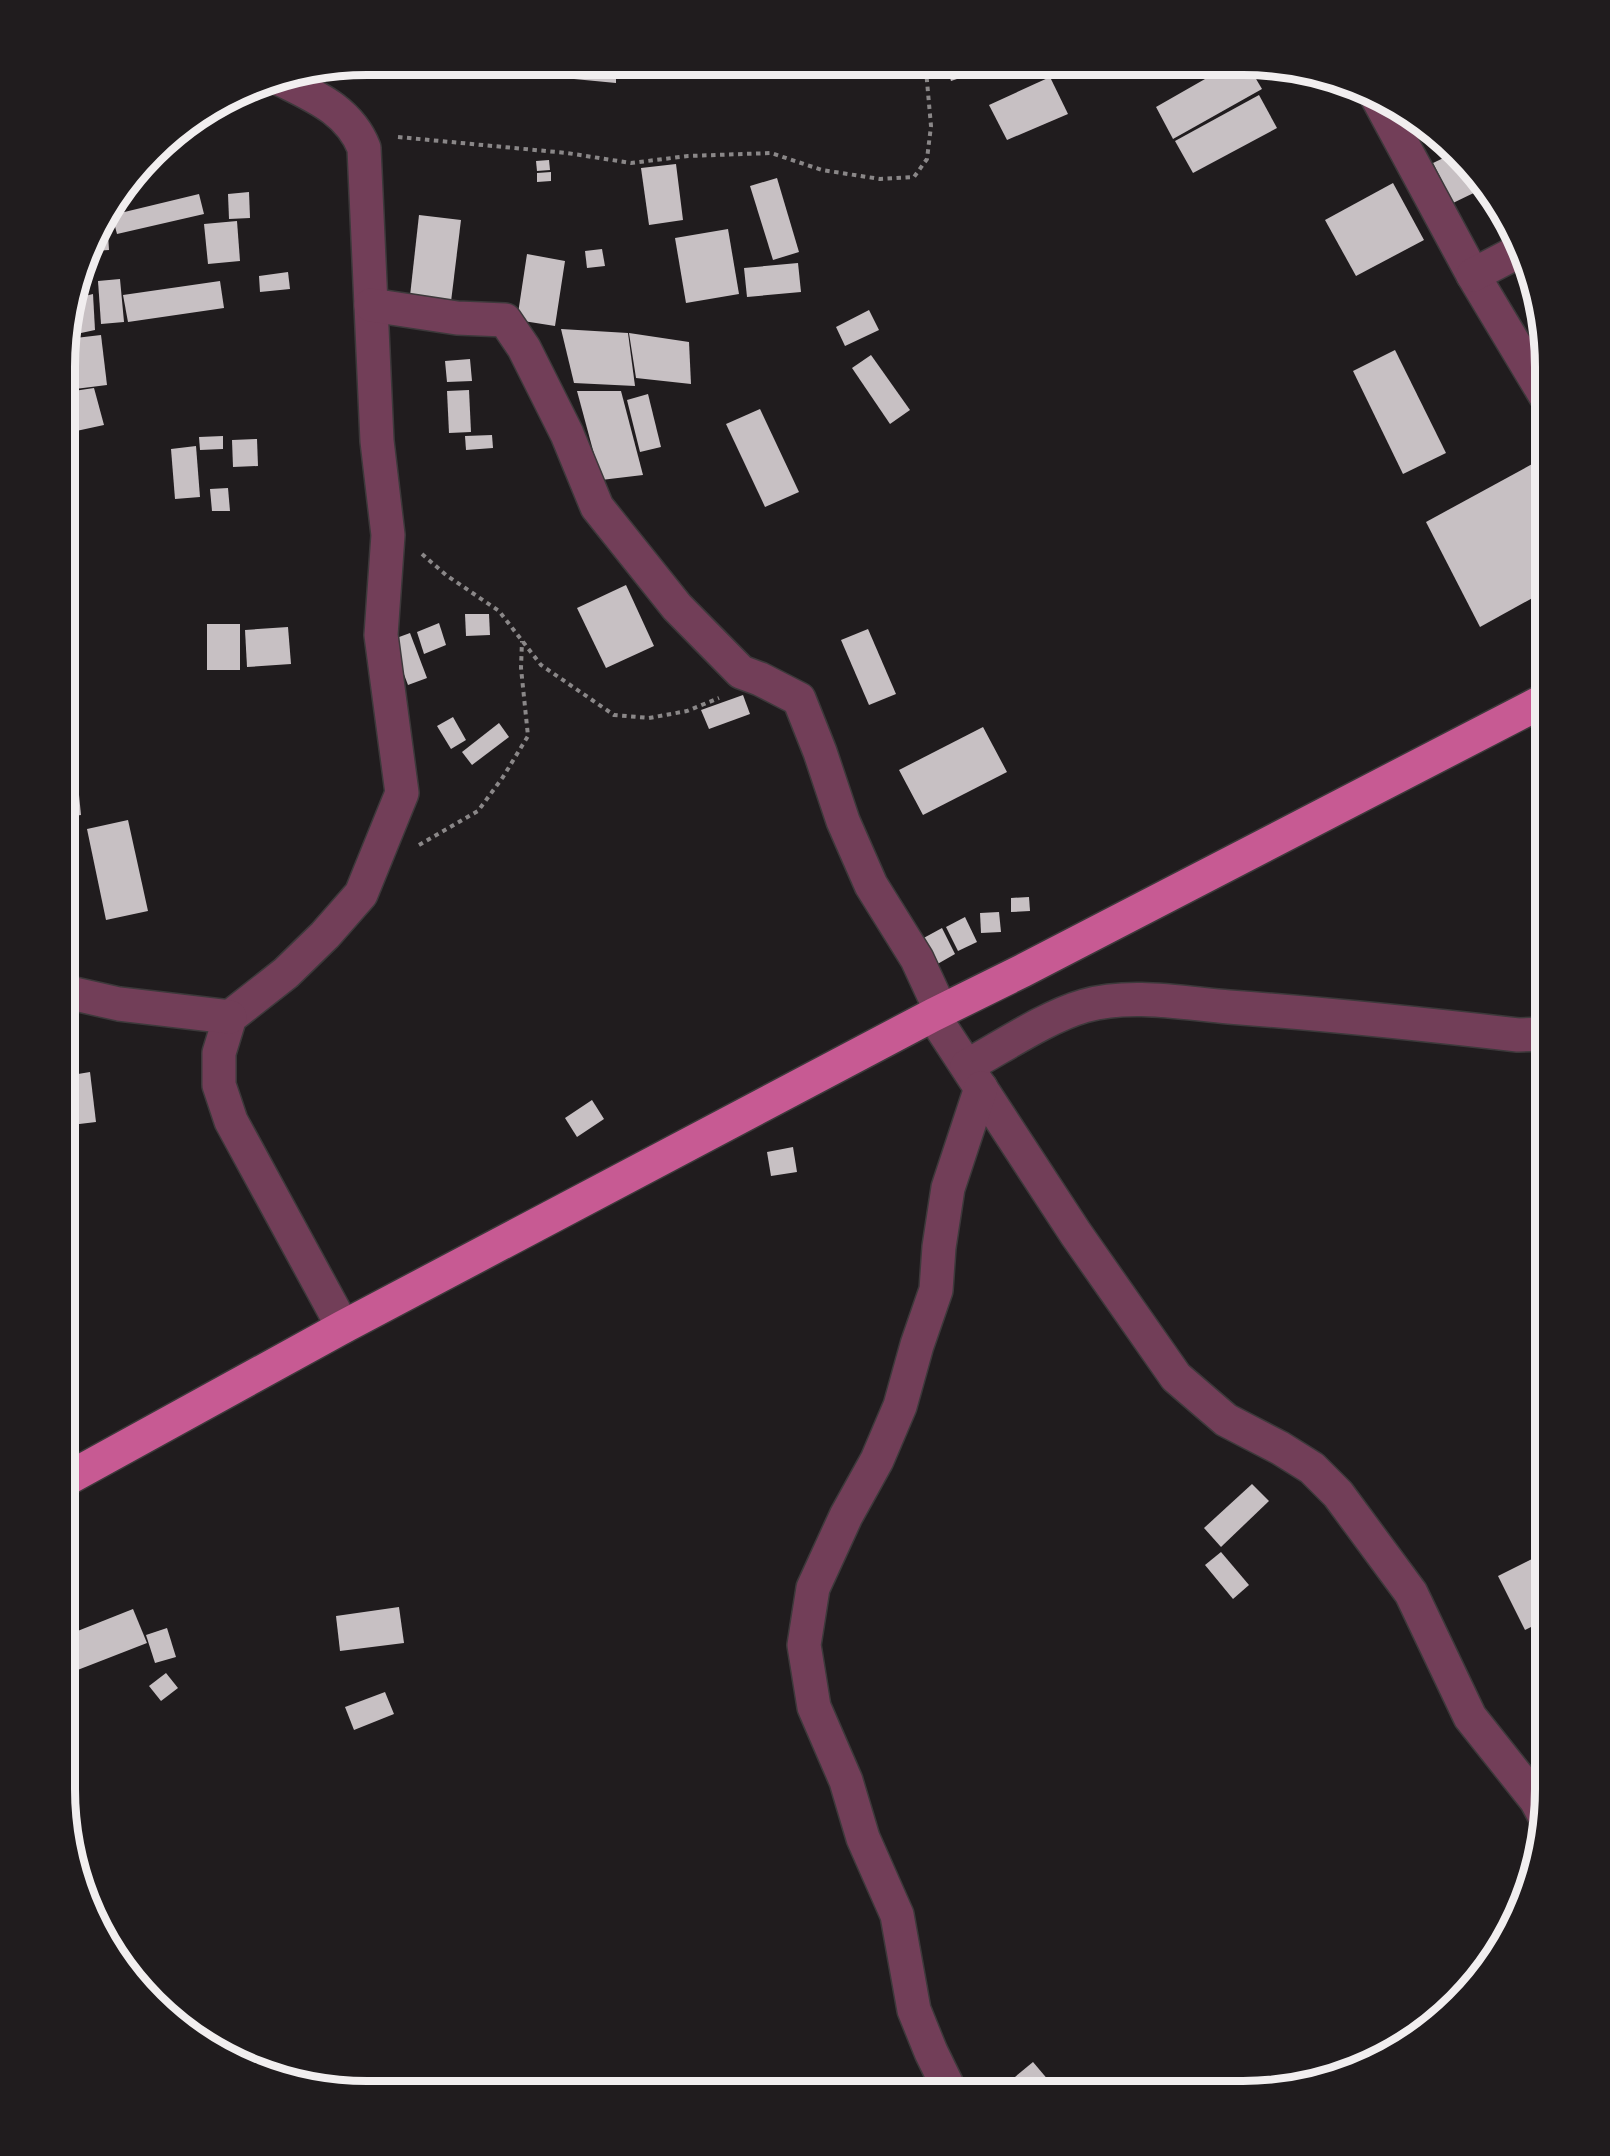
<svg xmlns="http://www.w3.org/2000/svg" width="1610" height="2156" font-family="'Fira Sans',sans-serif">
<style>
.building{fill:#c7c0c3}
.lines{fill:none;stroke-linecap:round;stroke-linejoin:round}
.minor-casing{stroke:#3d393b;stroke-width:36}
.major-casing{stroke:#3d393b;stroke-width:36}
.path{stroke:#8a8788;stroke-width:4;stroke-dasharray:4.5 4.5;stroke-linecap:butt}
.minor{stroke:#723e58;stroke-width:33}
.major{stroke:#c75a93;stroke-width:33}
.rim{fill:none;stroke:#f1eeef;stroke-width:8}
</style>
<rect width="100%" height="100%" fill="#201c1e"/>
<g class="building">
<path d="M555 65H616V83L553 77Z"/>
<path d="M946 66H966L969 75 951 81Z"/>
<path d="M1226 67H1249L1262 89 1173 139 1156 107Z"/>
<path d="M1050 77 1068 114 1007 140 989 105Z"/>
<path d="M1259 95 1277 128 1193 173 1175 141Z"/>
<path d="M1454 153 1470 167 1484 188 1453 203 1433 163Z"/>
<path d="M549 160 550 170 537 171 536 161Z"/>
<path d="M676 164 683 220 649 225 641 168Z"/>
<path d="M551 172V181L537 182V173Z"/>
<path d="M777 178 799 252 773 260 750 186Z"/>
<path d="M1393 183 1424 240 1356 276 1325 220Z"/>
<path d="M249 192 250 218 229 219 228 194Z"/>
<path d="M199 194 204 214 117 234 112 215Z"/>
<path d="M419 215 461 220 450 310 409 305Z"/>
<path d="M104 219H107L109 250 93 251Z"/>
<path d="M237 221 240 261 208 264 204 224Z"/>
<path d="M728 229 739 294 686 303 675 238Z"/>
<path d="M602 249 605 266 587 268 585 251Z"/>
<path d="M527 254 565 261 555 326 517 320Z"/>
<path d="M798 263 801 292 747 297 744 268Z"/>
<path d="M1526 265 1535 289 1538 309 1517 269Z"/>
<path d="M288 272 290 289 260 292 259 276Z"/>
<path d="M120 279 124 322 101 324 98 281Z"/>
<path d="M220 281 224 308 128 322 123 295Z"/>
<path d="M93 294 95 330 67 336V327L77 298Z"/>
<path d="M869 310 879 330 845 346 836 327Z"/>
<path d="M561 329 628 333 635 386 574 383Z"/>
<path d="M629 333 689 342 691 384 636 378Z"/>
<path d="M101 335 107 385 67 390V339Z"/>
<path d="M1395 350 1446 453 1403 474 1353 371Z"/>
<path d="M871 355 910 410 890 424 852 368Z"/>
<path d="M470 359 472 381 447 382 445 361Z"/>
<path d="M94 388 104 425 67 433V392Z"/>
<path d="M469 390 471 432 449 433 447 391Z"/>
<path d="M577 391H621L643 475 601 480Z"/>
<path d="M648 394 661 447 640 452 627 400Z"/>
<path d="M760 409 799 492 765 507 726 424Z"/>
<path d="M492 435 493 448 466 450 465 436Z"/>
<path d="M223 436V449L200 450 199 437Z"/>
<path d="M257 439 258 466 233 467 232 440Z"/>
<path d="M196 446 200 497 175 499 171 449Z"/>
<path d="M1545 457V591L1480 627 1426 522Z"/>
<path d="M228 488 230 511H212L210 489Z"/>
<path d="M626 585 654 646 606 668 577 608Z"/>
<path d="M465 614H489L490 635 466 636Z"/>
<path d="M439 623 446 645 424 654 417 632Z"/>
<rect x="207" y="624" width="33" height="46"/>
<path d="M288 627 291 664 247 667 245 630Z"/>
<path d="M868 629 896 694 869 705 841 640Z"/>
<path d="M410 633 427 678 408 685 391 640Z"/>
<path d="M743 695 750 714 709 729 701 710Z"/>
<path d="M453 717 466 740 451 749 437 726Z"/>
<path d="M499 723 509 737 472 765 462 752Z"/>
<path d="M983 727 1007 772 923 815 899 770Z"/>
<path d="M79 795 81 815 66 817V797Z"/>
<path d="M128 820 148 911 106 920 87 829Z"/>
<path d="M1029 897 1030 911 1011 912V898Z"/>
<path d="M999 912 1001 932 981 933 980 913Z"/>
<path d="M965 917 977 942 958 951 946 927Z"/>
<path d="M942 928 955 954 934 966 920 940Z"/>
<path d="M90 1072 96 1122 71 1125 66 1076Z"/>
<path d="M592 1100 604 1119 577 1137 565 1118Z"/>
<path d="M793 1147 797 1172 771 1176 767 1152Z"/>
<path d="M1252 1484 1269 1501 1221 1547 1204 1528Z"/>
<path d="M1221 1552 1249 1585 1233 1599 1205 1565Z"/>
<path d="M1534 1558 1545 1577V1620L1525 1630 1498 1576Z"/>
<path d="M399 1607 404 1643 340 1651 336 1616Z"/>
<path d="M133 1609 147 1643 75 1671 65 1646V1636Z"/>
<path d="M167 1628 176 1657 155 1663 146 1635Z"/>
<path d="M166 1673 178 1688 161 1701 149 1686Z"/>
<path d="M385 1692 394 1714 354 1730 345 1707Z"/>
<path d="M1033 2062 1055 2088 1051 2091H998Z"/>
</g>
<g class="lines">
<defs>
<g id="minor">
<path d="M280 79C314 96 349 110 364 148L377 441 388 535 381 635 402 793 361 894 325 935 286 973 230 1017 219 1053V1085L231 1121 343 1327"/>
<path d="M1377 97 1473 275 1545 395"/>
<path d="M1473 275 1521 250"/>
<path d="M371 305 457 318 505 320 524 348 567 434 597 507 677 607 741 672 760 679 799 699 820 752 843 821 871 885 917 959 941 1011"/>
<path d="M66 992 119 1004 230 1017"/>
<path d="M933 1015 1076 1234 1176 1377 1226 1420 1280 1448 1312 1468 1338 1494 1411 1593 1470 1717 1536 1800 1544 1815"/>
<path d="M967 1066C1002 1047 1046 1017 1084 1006 1130 993 1182 1003 1229 1007 1325 1014 1422 1024 1518 1035L1545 1034"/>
<path d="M950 2091 931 2052 914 2010 897 1915 863 1838 846 1781 814 1707 804 1645 813 1588 846 1516 877 1460 900 1406 917 1345 936 1290 939 1247 948 1188 981 1088"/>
</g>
<path id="major" d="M65 1480 343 1327 933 1015 1022 971 1545 700"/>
</defs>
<use href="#minor" class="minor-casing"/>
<use href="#major" class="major-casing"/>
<g class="path">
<path d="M398 137 567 153 631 163 688 156 771 153 822 170 880 179 914 177 927 159 931 126 926 70 924 66"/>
<path d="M422 554 446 575 499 611 541 665 614 715 649 718 687 711 719 698"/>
<path d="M419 845 478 811 503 777 528 736 521 668 522 641"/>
</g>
<use href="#minor" class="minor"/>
<use href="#major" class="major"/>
</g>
<path d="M0 0H1610V2156H0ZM367 75H1243A292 292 0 0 1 1535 367V1789A292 292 0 0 1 1243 2081H367A292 292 0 0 1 75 1789V367A292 292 0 0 1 367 75Z" fill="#201c1e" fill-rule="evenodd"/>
<path class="rim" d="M367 75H1243A292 292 0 0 1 1535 367V1789A292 292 0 0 1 1243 2081H367A292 292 0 0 1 75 1789V367A292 292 0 0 1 367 75Z"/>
</svg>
